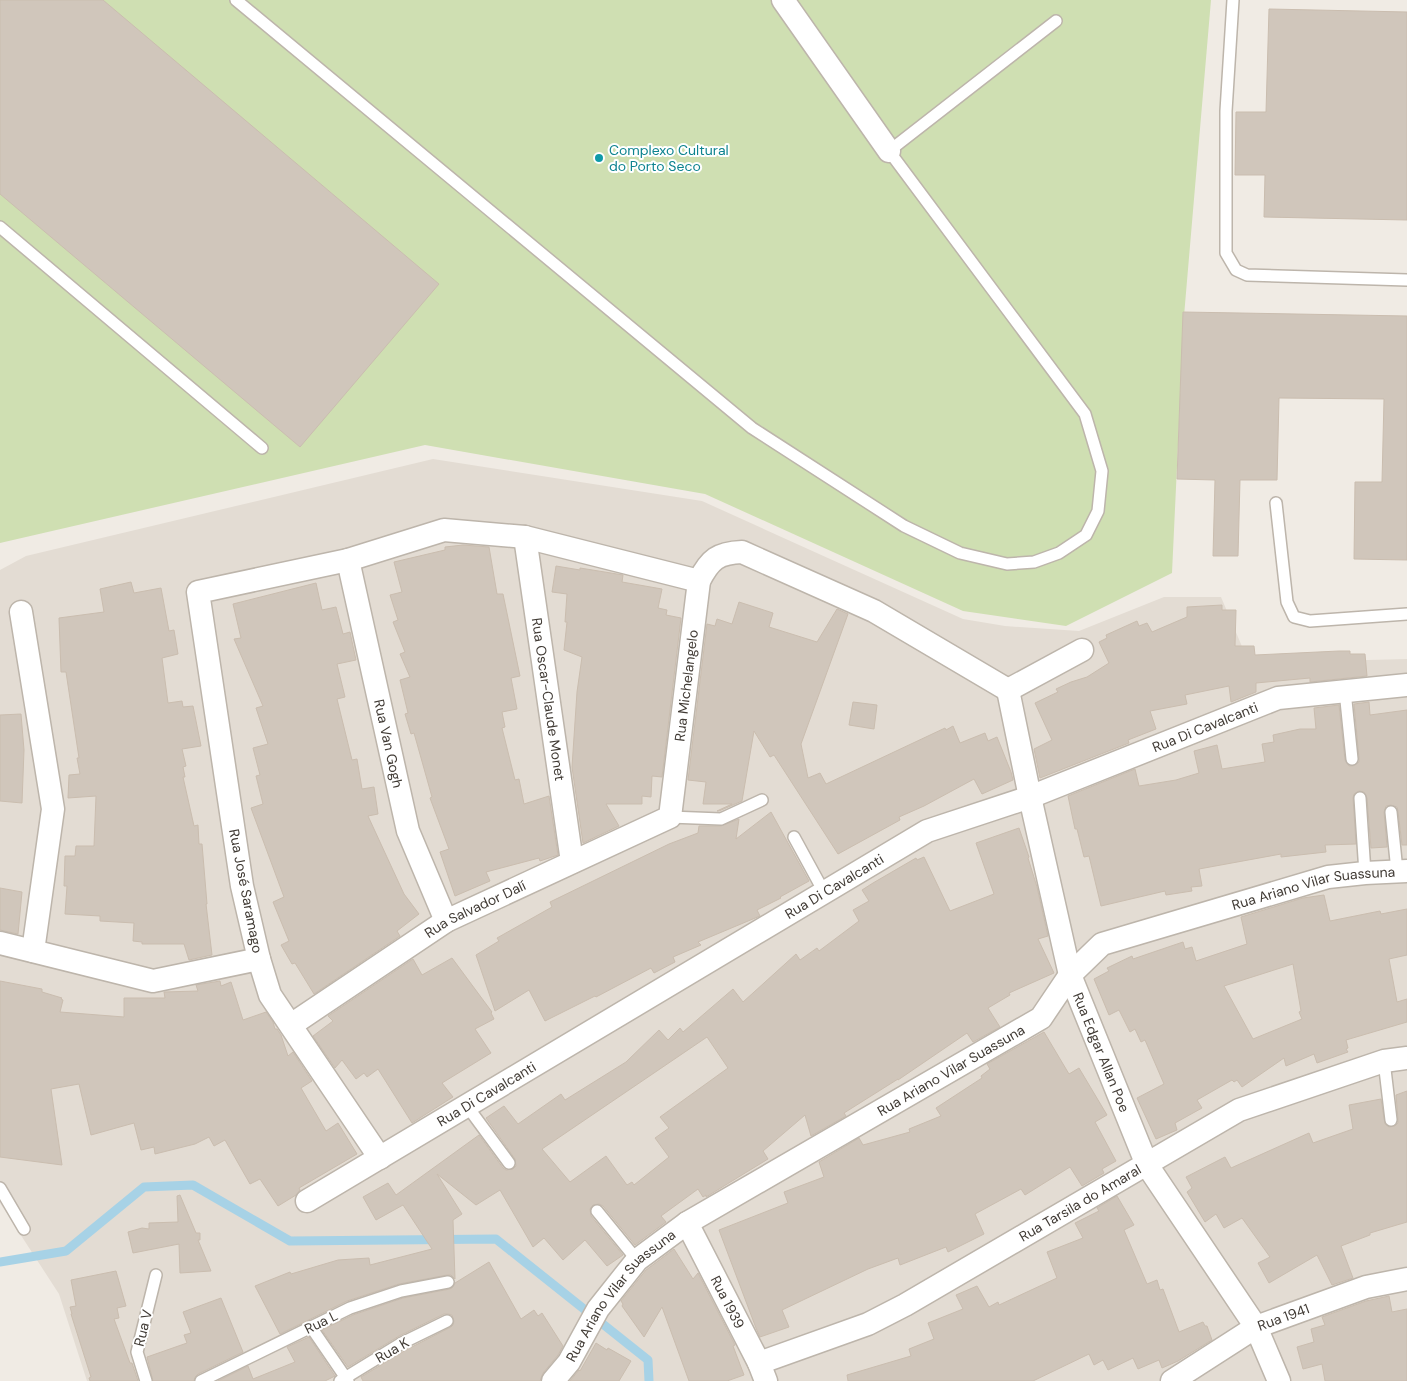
<svg xmlns="http://www.w3.org/2000/svg" width="1407" height="1381" font-family="'DM Sans',sans-serif">
<style>
.residential{fill:#e3dcd3}
.green{fill:#cfdfb2}
.lines{fill:none;stroke-linecap:round;stroke-linejoin:round}
.stream{stroke:#a7d2e6;stroke-width:9}
.building{fill:#d0c6bb;stroke:#cabdaf;fill-rule:evenodd}
.service-casing{stroke:#bdb5ab;stroke-width:14}
.minor-casing{stroke:#bdb5ab;stroke-width:25}
.service{stroke:#fff;stroke-width:11}
.minor{stroke:#fff;stroke-width:22}
.culture-dot{fill:#0f9aa8;stroke:#fff;stroke-width:2}
.labels{text-anchor:middle;dominant-baseline:central;stroke-width:4;stroke-linejoin:round;paint-order:stroke}
.culture-label{font-size:14px;fill:#0d838f;stroke:#fff;text-anchor:start}
.street-label{font-size:14px;fill:#413b35;stroke:#fff}
</style>
<rect width="100%" height="100%" fill="#f0ebe4"/>
<path class="residential" d="M433 459 702 501 963 619 1005 626 1079 631 1164 597H1221L1249 663 1407 659V1381H87L59 1294 0 1203V570L26 556Z"/>
<path class="green" d="M0 0H1211L1184 316 1172 573 1066 626 963 611 705 494 425 445 0 543Z"/>
<g class="lines">
<path class="stream" d="M0 1262 66 1251 144 1187 193 1185 290 1241 496 1239 648 1360 649 1381"/>
</g>
<g class="building">
<path d="M0 0H103L439 284 300 447 0 194Z"/>
<path d="M1269 9 1407 12V220L1264 217 1265 175H1235L1236 112H1266Z"/>
<path d="M1183 312 1407 316V560L1354 559 1355 482H1382L1384 399 1279 398 1277 480H1240L1238 556H1213L1215 480 1177 479Z"/>
<path d="M463 545 489 547 497 594H503L520 676 511 678 517 709 502 712 505 727 502 728 515 780 519 779 524 804 549 796 558 855 540 861 539 858 486 872 490 881 455 896 440 852 449 849 430 798 432 797 414 733 411 734 405 714 408 713 400 680 410 677 400 654 405 652 393 622 398 620 390 595 402 592 394 562 445 550V547Z"/>
<path d="M556 566 580 570V568L617 574 623 575 622 582 662 589 658 608 667 610 666 615 681 618 662 777 652 776 651 797 642 796V804H606L619 826 583 843 572 767 577 692 582 657 564 650 567 622H565L567 594 552 592Z"/>
<path d="M131 582 134 593 161 588 169 631 174 630 178 654 162 658 168 703 182 701 183 707 193 706 201 746 182 749 186 766 183 767 185 777H183L194 826 198 825 199 844H202L207 904H206L212 955 189 960 184 944H142V942L133 941 134 923 100 921V916L65 914 67 886H64L65 856H75L76 846H94L96 796 68 798 69 775 80 774 77 758H79L66 672H61L59 618 104 612 100 589Z"/>
<path d="M316 583 322 610 336 607 343 634 350 632 356 660 337 664 345 697 337 699 352 760 357 759 362 789 374 787 378 814 368 816 404 894 419 914 397 931 400 936 314 994 295 963 292 964 281 945 289 941 273 902 284 897 251 808 263 804 256 776 260 775 253 748 268 744 256 708 263 706 234 639 241 638 233 604Z"/>
<path d="M739 602 773 613 769 627 817 642 837 609 848 614 801 744 808 778 820 773 826 784 945 728 946 730 953 726 960 743 985 733 988 741 997 737 1011 772 1013 780 982 794 974 779 924 806 899 817 900 820 838 854 774 755 770 757 754 731 742 801 719 811H717L732 804H703L706 782 688 780 707 624 715 626 717 619 732 624Z"/>
<path d="M1222 605V610H1236L1235 646H1254L1255 655 1339 651H1350V654H1365L1367 676 1310 682V678L1256 683V692L1231 702 1229 686 1185 695 1187 704 1150 711 1156 729 1128 740 1129 743 1040 778 1034 749 1052 740 1035 703 1058 692 1056 689 1071 682 1087 677 1109 663 1099 642 1107 638 1106 635 1137 621 1139 626 1147 623 1152 632 1187 617V607Z"/>
<path d="M853 702 877 705 874 729 849 725Z"/>
<path d="M1369 702 1370 715 1407 710V845H1402L1398 811 1397 807 1391 805 1386 806 1384 812 1387 847 1371 848 1367 798 1364 792 1359 791 1354 794 1353 798 1356 844 1325 845 1326 852 1281 857V854L1199 869 1202 886 1191 887 1192 891 1166 895 1165 891 1101 906 1089 856 1084 857 1077 829H1075L1068 796 1135 769 1139 786 1176 780 1199 773 1194 751 1217 745 1222 769 1265 762 1262 744 1274 742 1273 735 1300 729H1316L1314 708 1339 705 1345 760 1349 766H1353L1359 762V758L1354 704Z"/>
<path d="M21 714 24 750 22 803 0 801V715Z"/>
<path d="M771 812 809 881 780 897 781 898 757 910 760 916 698 942 701 945 673 957 675 962 654 973 651 968 596 997 595 996 545 1021 529 990 495 1011 476 955 499 941 497 938 552 907 550 902 669 844 698 833 699 826H721L739 819 736 839Z"/>
<path d="M1019 828 1029 857 1028 858 1037 887 1048 936 1038 939 1054 973 1009 993 1010 995 988 1008 1000 1027 973 1042 967 1033 898 1080V1079L844 1113 846 1116 811 1136 805 1115 763 1151 768 1159 706 1197V1195L703 1197 698 1189 661 1216 666 1222 635 1245 603 1206 599 1204 593 1205 590 1209 591 1216 623 1255 607 1266 585 1240 563 1260 544 1238 533 1247 500 1190 476 1205 437 1174 462 1214 453 1220 455 1279 451 1275H447L399 1284 347 1301 280 1334 255 1286 290 1272 291 1274 338 1260 369 1258 370 1265 432 1249 403 1205 376 1220 363 1197 388 1183 396 1195 479 1135 503 1168 506 1170 513 1169 516 1166 515 1159 486 1118 504 1106 518 1124 561 1094 565 1100 626 1062 659 1030 668 1040 680 1028 683 1032 733 989 743 1002 796 954 800 960 817 948 819 951 859 921 853 910 869 901 862 890 873 883 916 858 917 860 924 857 950 911 994 894 976 843ZM707 1037 728 1068 660 1117 669 1128 655 1138 669 1157 634 1185 632 1182 627 1185 606 1156 570 1182 542 1149Z"/>
<path d="M0 888 22 892 18 934 0 930Z"/>
<path d="M1324 895 1330 921 1380 911 1381 914 1407 909V955L1389 959 1397 1002 1407 999V1022L1346 1040 1348 1048 1346 1049 1348 1052 1317 1063 1314 1054 1286 1066 1284 1058 1242 1087 1237 1080 1234 1082 1232 1080 1197 1100 1202 1108 1175 1123 1177 1130 1156 1139 1137 1098 1164 1084 1145 1040 1141 1042 1135 1029 1130 1032 1119 1010 1109 1015 1094 979 1109 971 1107 968 1132 956 1133 959 1183 942 1185 949 1192 947 1196 961 1247 944 1241 917 1303 898ZM1293 964 1301 1011 1299 1012 1302 1019 1253 1039 1224 986Z"/>
<path d="M452 958 492 1012 491 1013 494 1019 475 1029 491 1053 442 1083 453 1097 412 1123 378 1069 367 1077 364 1073 356 1079 342 1060 335 1068 313 1036 333 1021 328 1016 413 959 422 975Z"/>
<path d="M0 981 42 989V992L62 998 61 999 63 1000 60 1012 124 1017V998H165L164 992 198 991 196 985 220 981 221 986 231 982 243 1020 266 1012 273 1022 275 1029H277L281 1035 288 1056 293 1052 312 1081 301 1088 326 1131 338 1123 357 1154 299 1188 300 1190 296 1195 278 1206 260 1179 250 1184 225 1140 214 1146 209 1137 195 1144 155 1154 154 1147 141 1150 134 1123 91 1135 79 1084 51 1089 62 1165 0 1157Z"/>
<path d="M1044 1032 1069 1074 1079 1068 1107 1115 1095 1122 1116 1161 1102 1169 1104 1173 1082 1186 1070 1167 1025 1195 1021 1189 975 1214 984 1234 948 1252 946 1247 900 1265 898 1258 868 1269 782 1310 789 1327 760 1337 756 1328 719 1230 788 1203 784 1192 824 1177 819 1162 859 1138 863 1145 910 1132 909 1129 941 1116 936 1108 982 1078 981 1076 990 1069 987 1064Z"/>
<path d="M1407 1091V1222L1370 1233V1235L1341 1246 1353 1278 1332 1285 1317 1255 1269 1283 1258 1263 1270 1257 1242 1218 1224 1228 1216 1214 1205 1222 1187 1192 1192 1188 1186 1177 1225 1157 1231 1168 1309 1133 1313 1143 1353 1129 1349 1105 1381 1099 1385 1124 1389 1127 1395 1126 1398 1123V1119L1396 1095Z"/>
<path d="M180 1195 196 1233H200V1240H198L211 1271 180 1273 179 1244 133 1253 128 1232 142 1228 149 1229V1223L178 1222 177 1196Z"/>
<path d="M1117 1196 1134 1225 1124 1230 1147 1284 1157 1280 1160 1290 1163 1289 1179 1332 1203 1322 1205 1326H1207L1212 1340 1178 1361 1162 1368 1159 1360 1138 1369 1133 1358 1108 1370 1103 1360 1094 1365 1089 1354 1033 1381H848L847 1375 911 1356 909 1349 934 1339 928 1323 963 1309 956 1295 977 1286 989 1307 998 1302 999 1305 1057 1278 1047 1252 1083 1238 1075 1223 1099 1211 1097 1208Z"/>
<path d="M674 1249 693 1279 698 1273 735 1345 733 1346 744 1375 727 1381H689L662 1307 644 1337 622 1306 623 1304 621 1301 646 1270Z"/>
<path d="M489 1262 521 1319 534 1310 538 1316 542 1313 563 1346 558 1355 543 1373 540 1381H363L361 1377 406 1350 451 1327 453 1325 454 1321 452 1315 448 1314H444L399 1336 348 1367 322 1330 353 1315 403 1298 450 1289 453 1287 455 1283Z"/>
<path d="M116 1271 126 1306 117 1308 119 1318 114 1319 130 1363H132L138 1381H90L89 1378 91 1377 71 1314H72L70 1307 76 1306 71 1280Z"/>
<path d="M1389 1296 1392 1312 1407 1309V1381H1325L1322 1364 1303 1369 1297 1347 1314 1342 1311 1329 1325 1325 1322 1317 1366 1301Z"/>
<path d="M221 1298 243 1352 198 1374 195 1377 194 1381H153L147 1357 187 1343 184 1335 191 1333 183 1312Z"/>
<path d="M309 1337 335 1376 325 1381H218L248 1366 253 1379 295 1362 287 1347Z"/>
<path d="M596 1343 607 1350 608 1348 631 1361 619 1381H570L579 1370 580 1371Z"/>
</g>
<g class="lines">
<defs>
<g id="service">
<path d="M236 0 752 428 904 526 960 553 1007 564 1034 562 1059 553 1086 535 1098 511 1102 471 1085 414 889 151 1056 21"/>
<path d="M1233 0 1226 111V253L1236 270 1247 275 1407 280"/>
<path d="M0 227 262 448"/>
<path d="M1276 503 1287 602 1294 617 1310 621 1407 614"/>
<path d="M1345 691 1352 759"/>
<path d="M1360 798 1365 873"/>
<path d="M1391 812 1397 871"/>
<path d="M670 817 721 819 762 800"/>
<path d="M794 837 824 892"/>
<path d="M1384 1061 1391 1120"/>
<path d="M467 1106 509 1163"/>
<path d="M0 1188 24 1229"/>
<path d="M597 1211 637 1260"/>
<path d="M311 1327 348 1381"/>
<path d="M146 1381 137 1352 156 1275"/>
<path d="M201 1381 350 1308 401 1291 448 1282"/>
<path d="M340 1381 402 1343 447 1321"/>
</g>
<g id="minor">
<path d="M783 0 889 151"/>
<path id="s1" d="M525 537 572 862"/>
<path id="s2" d="M348 560 408 831 446 921"/>
<path d="M21 612 53 809 33 951"/>
<path id="s3" d="M1008 690 1030 797 1070 975 1147 1165 1256 1327 1279 1381"/>
<path d="M1008 690 1082 650"/>
<path d="M0 943 153 981 259 959"/>
<path id="s4" d="M291 1025 446 921 670 817 699 581C710 559 718 553 742 552L874 611 1008 690"/>
<path d="M380 1158 270 995 259 959 242 886 198 592 348 560 444 530 525 537 699 581"/>
<path id="s5" d="M307 1201 927 831 1030 797 1278 698 1407 685"/>
<path id="s6" d="M687 1223 759 1363 766 1381"/>
<path id="s7" d="M759 1363 868 1324 905 1305 1239 1110 1384 1061 1407 1058"/>
<path id="s8" d="M553 1381 569 1362 598 1309 637 1260 687 1223 1041 1018 1070 975 1102 944 1328 877 1365 873 1407 871"/>
<path id="s9" d="M1172 1381 1256 1327 1366 1287 1407 1279"/>
</g>
</defs>
<use href="#service" class="service-casing"/>
<use href="#minor" class="minor-casing"/>
<use href="#service" class="service"/>
<use href="#minor" class="minor"/>
</g>
<circle class="culture-dot" cx="599" cy="158" r="5"/>
<g class="labels">
<g class="culture-label">
<text x="609" y="150">Complexo Cultural<tspan x="609" dy="16">do Porto Seco</tspan></text>
</g>
<g class="street-label">
<text stroke="none"><textPath href="#s4" startOffset="566">Rua Michelangelo</textPath></text>
<text stroke="none"><textPath href="#s1" startOffset="164">Rua Oscar-Claude Monet</textPath></text>
<text stroke="none"><textPath href="#s5" startOffset="1019">Rua Di Cavalcanti</textPath></text>
<text stroke="none"><textPath href="#s2" startOffset="188">Rua Van Gogh</textPath></text>
<text stroke="none"><textPath href="#s5" startOffset="614">Rua Di Cavalcanti</textPath></text>
<text stroke="none"><textPath href="#s8" startOffset="935">Rua Ariano Vilar Suassuna</textPath></text>
<text transform="translate(246 891) rotate(79)">Rua José Saramago</text>
<text stroke="none"><textPath href="#s4" startOffset="218">Rua Salvador Dalí</textPath></text>
<text stroke="none"><textPath href="#s3" startOffset="375">Rua Edgar Allan Poe</textPath></text>
<text stroke="none"><textPath href="#s8" startOffset="515">Rua Ariano Vilar Suassuna</textPath></text>
<text stroke="none"><textPath href="#s5" startOffset="209">Rua Di Cavalcanti</textPath></text>
<text stroke="none"><textPath href="#s7" startOffset="360">Rua Tarsila do Amaral</textPath></text>
<text stroke="none"><textPath href="#s8" startOffset="110">Rua Ariano Vilar Suassuna</textPath></text>
<text stroke="none"><textPath href="#s6" startOffset="89">Rua 1939</textPath></text>
<text stroke="none"><textPath href="#s9" startOffset="129">Rua 1941</textPath></text>
<text transform="translate(321 1322) rotate(-26)">Rua L</text>
<text transform="translate(143 1328) rotate(-76)">Rua V</text>
<text transform="translate(392 1350) rotate(-30)">Rua K</text>
</g>
</g>
</svg>
